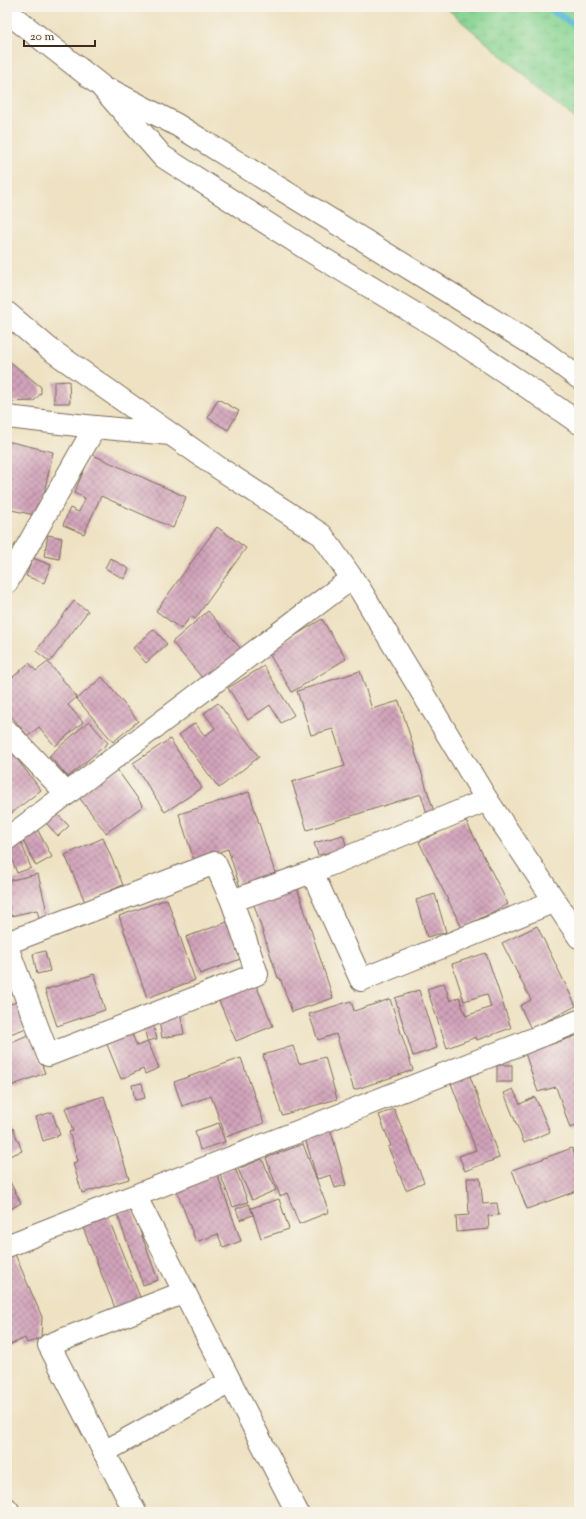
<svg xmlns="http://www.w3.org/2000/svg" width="586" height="1519" font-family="'Sorts Mill Goudy',serif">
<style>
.wetland{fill:url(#wetland-marsh);stroke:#607f58}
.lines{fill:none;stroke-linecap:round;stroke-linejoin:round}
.stream{stroke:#57b9d6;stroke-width:7}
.building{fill:url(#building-cross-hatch)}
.minor-casing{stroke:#7a6a58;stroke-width:24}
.tertiary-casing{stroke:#7a6a58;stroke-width:24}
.minor{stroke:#fff;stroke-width:22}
.tertiary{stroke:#fff;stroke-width:22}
</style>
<defs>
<pattern id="wetland-marsh" width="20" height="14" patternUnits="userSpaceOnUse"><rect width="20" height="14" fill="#86d492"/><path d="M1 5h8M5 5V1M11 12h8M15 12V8" fill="none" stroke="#75b67d"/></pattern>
<pattern id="building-cross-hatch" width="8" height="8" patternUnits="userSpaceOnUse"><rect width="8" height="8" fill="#d1a3ba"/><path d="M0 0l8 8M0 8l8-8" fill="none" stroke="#ab8597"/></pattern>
</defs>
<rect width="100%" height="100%" fill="#f7f3e8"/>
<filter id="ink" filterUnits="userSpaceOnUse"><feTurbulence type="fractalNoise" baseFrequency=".025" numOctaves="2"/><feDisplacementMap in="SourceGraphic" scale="8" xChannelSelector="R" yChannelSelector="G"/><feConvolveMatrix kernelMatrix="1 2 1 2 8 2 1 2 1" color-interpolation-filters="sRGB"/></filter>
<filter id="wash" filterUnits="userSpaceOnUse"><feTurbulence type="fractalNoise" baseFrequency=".012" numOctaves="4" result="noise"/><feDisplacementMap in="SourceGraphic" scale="16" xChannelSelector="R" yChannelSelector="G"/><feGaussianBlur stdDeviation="0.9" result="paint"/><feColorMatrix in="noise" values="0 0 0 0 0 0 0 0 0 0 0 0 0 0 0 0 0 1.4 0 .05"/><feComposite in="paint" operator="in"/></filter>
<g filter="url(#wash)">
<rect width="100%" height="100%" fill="#eee2c3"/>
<path class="wetland" d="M445 7H579V122Z"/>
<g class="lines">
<path class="stream" d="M546 7 579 27"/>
</g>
<g id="blocks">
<g class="building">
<path d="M7 359 41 387V393L34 401 7 402Z"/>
<path d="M69 381 70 403H54V382Z"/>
<path d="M218 399 239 411 228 430 208 418Z"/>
<path d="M7 441 53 452 39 516 7 509Z"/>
<path d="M91 454 186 497 173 528 101 496 84 534 63 525 70 508 79 512 85 498 74 493Z"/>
<path d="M217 527 246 548 195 619 191 616 181 629 156 611Z"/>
<path d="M48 535 62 538 59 559 44 556Z"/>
<path d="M33 558 51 565 44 583 26 576Z"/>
<path d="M110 558 129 569 124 579 105 568Z"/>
<path d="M74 601 88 611 50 662 36 651Z"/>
<path d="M208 611 241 649 204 680 172 642Z"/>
<path d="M322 619 346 659 292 692 268 652Z"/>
<path d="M154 629 167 644 146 663 133 648Z"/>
<path d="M48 662 77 697 68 705 83 722 55 746 39 727 28 736 7 711V682L29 663 36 671Z"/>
<path d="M264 666 294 715 281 723 270 705 248 720 228 688Z"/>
<path d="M360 671 372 709 399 701 435 815 428 817 421 794 307 830 292 782 345 766 333 729 311 735 297 691Z"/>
<path d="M102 677 138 721 113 742 77 699Z"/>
<path d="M218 703 259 757 219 788 179 735 195 723 205 736 215 728 204 713Z"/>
<path d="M89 721 108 743 68 777 49 756Z"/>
<path d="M170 739 202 788 165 812 133 763Z"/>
<path d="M7 746 41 790 8 816 7 815Z"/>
<path d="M116 768 143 806 106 833 78 796Z"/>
<path d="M249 792 276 876 240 887 228 849 194 860 179 814Z"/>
<path d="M56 813 69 826 58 836 46 823Z"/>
<path d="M465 819 508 904 462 928 419 842Z"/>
<path d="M36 827 52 857 36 866 20 835Z"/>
<path d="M343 835 347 848 318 855 314 843Z"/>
<path d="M103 838 123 885 85 902 65 855Z"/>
<path d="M21 842 31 868 17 873 11 857 7 858V848Z"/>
<path d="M38 874 49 920 40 922 37 910 11 916 7 897V881Z"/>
<path d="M296 884 333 998 292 1012 280 978H278L252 899Z"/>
<path d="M435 894 446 932 427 937 416 900Z"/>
<path d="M167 899 195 980 147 998 119 916Z"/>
<path d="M230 921 243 958 200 974 186 937Z"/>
<path d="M537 926 576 1006 531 1029 520 1006 531 1000 502 943Z"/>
<path d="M45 951 50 971 37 974 33 954Z"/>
<path d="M486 953 511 1028 477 1040 476 1037 447 1048 427 989 444 983 450 1001 459 997 466 1016 491 1007 487 994 464 1001 452 964Z"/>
<path d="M94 974 105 1010 57 1026 45 990Z"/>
<path d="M254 980 273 1026 236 1041 217 996Z"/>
<path d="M419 990 437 1048 413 1056 395 998Z"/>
<path d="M390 999 413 1070 354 1090 336 1034 318 1040 309 1014 351 1001 354 1011Z"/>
<path d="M17 1002 27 1028 7 1035V1005Z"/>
<path d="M180 1012 184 1034 162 1038 158 1016Z"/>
<path d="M152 1019 157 1039 147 1041 143 1021Z"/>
<path d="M129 1027 137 1046 148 1042 159 1068 145 1074 143 1069 121 1079 104 1037Z"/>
<path d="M30 1034 45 1073 8 1087 7 1083V1044Z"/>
<path d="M579 1035V1125L570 1128 556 1087 538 1092 525 1053Z"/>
<path d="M293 1046 299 1064 325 1057 337 1099 282 1115 263 1055Z"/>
<path d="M241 1058 264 1123 226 1137 211 1096 182 1106 174 1082Z"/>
<rect x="497" y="1065" width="15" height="17"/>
<path d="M470 1076 499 1158 465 1171 459 1156 476 1150 451 1083Z"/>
<path d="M142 1083 145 1098 135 1100 132 1085Z"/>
<path d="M513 1089 520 1104 535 1097 550 1132 524 1143 504 1093Z"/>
<path d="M104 1096 129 1179 82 1193 73 1163 78 1161 69 1132 73 1131 65 1108Z"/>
<path d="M394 1109 424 1182 406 1190 388 1147 391 1146 379 1115Z"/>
<path d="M52 1112 60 1135 43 1141 36 1117Z"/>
<path d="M219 1123 225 1142 200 1150 195 1131Z"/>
<path d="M13 1128 22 1151 7 1157V1130Z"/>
<path d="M331 1131 346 1185 335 1188 331 1175 317 1179 305 1138Z"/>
<path d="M303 1144 329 1212 299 1224 287 1193 280 1196 266 1158Z"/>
<path d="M572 1148 579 1168V1190L527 1209 512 1170Z"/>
<path d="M262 1159 276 1190 252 1200 238 1169Z"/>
<path d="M235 1168 248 1202 233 1207 220 1174Z"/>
<path d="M217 1174 241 1241 223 1248 218 1234 196 1242 176 1189Z"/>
<path d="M7 1176 21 1203 7 1211Z"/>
<path d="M467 1178H480L483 1204 497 1203 499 1215 488 1216 489 1229 457 1232 456 1216 469 1215Z"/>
<path d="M279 1199 289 1229 261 1238 251 1208Z"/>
<path d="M249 1204 253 1215 240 1220 236 1209Z"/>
<path d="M132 1209 158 1280 143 1285 117 1214Z"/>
<path d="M107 1215 140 1297 115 1308 82 1225Z"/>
<path d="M14 1252 42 1317 41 1338 27 1343 25 1338 7 1346V1255Z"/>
</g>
</g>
</g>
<g filter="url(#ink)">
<use href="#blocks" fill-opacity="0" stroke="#7a6a58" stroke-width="1"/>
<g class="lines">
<defs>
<g id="minor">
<path d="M7 582 95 427"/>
<path d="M7 731 67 794"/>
<path d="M487 800 312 872 361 980 555 901"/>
<path d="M7 839 352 578"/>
<path d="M232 901 312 872"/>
<path d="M7 943 215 863 232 901 257 974 48 1055 7 947"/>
<path d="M141 1207 297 1512"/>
<path d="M7 1246 579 1021"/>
<path d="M104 1452 230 1382"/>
<path d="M7 1509 9 1512"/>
<path d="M135 1512 49 1345 185 1292"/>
</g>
<g id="tertiary">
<path d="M7 12 100 85 162 156 307 249 442 330 520 382 579 423"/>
<path d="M112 91 177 125 474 308 543 351 579 378"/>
<path d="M7 313 47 347 219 468 322 535 361 591 487 800 579 937"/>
<path d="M7 417 95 427 170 434"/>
</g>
</defs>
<use href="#minor" class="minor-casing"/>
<use href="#tertiary" class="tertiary-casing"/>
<use href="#minor" class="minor"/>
<use href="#tertiary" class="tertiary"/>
</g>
</g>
<rect width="586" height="1519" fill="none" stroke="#f7f3e8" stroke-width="24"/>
<path d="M24 40v6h71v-6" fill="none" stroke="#3b2a1e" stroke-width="2"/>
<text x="30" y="40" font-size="12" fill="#3b2a1e" stroke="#f7f3e8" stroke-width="3" paint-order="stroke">20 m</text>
</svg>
